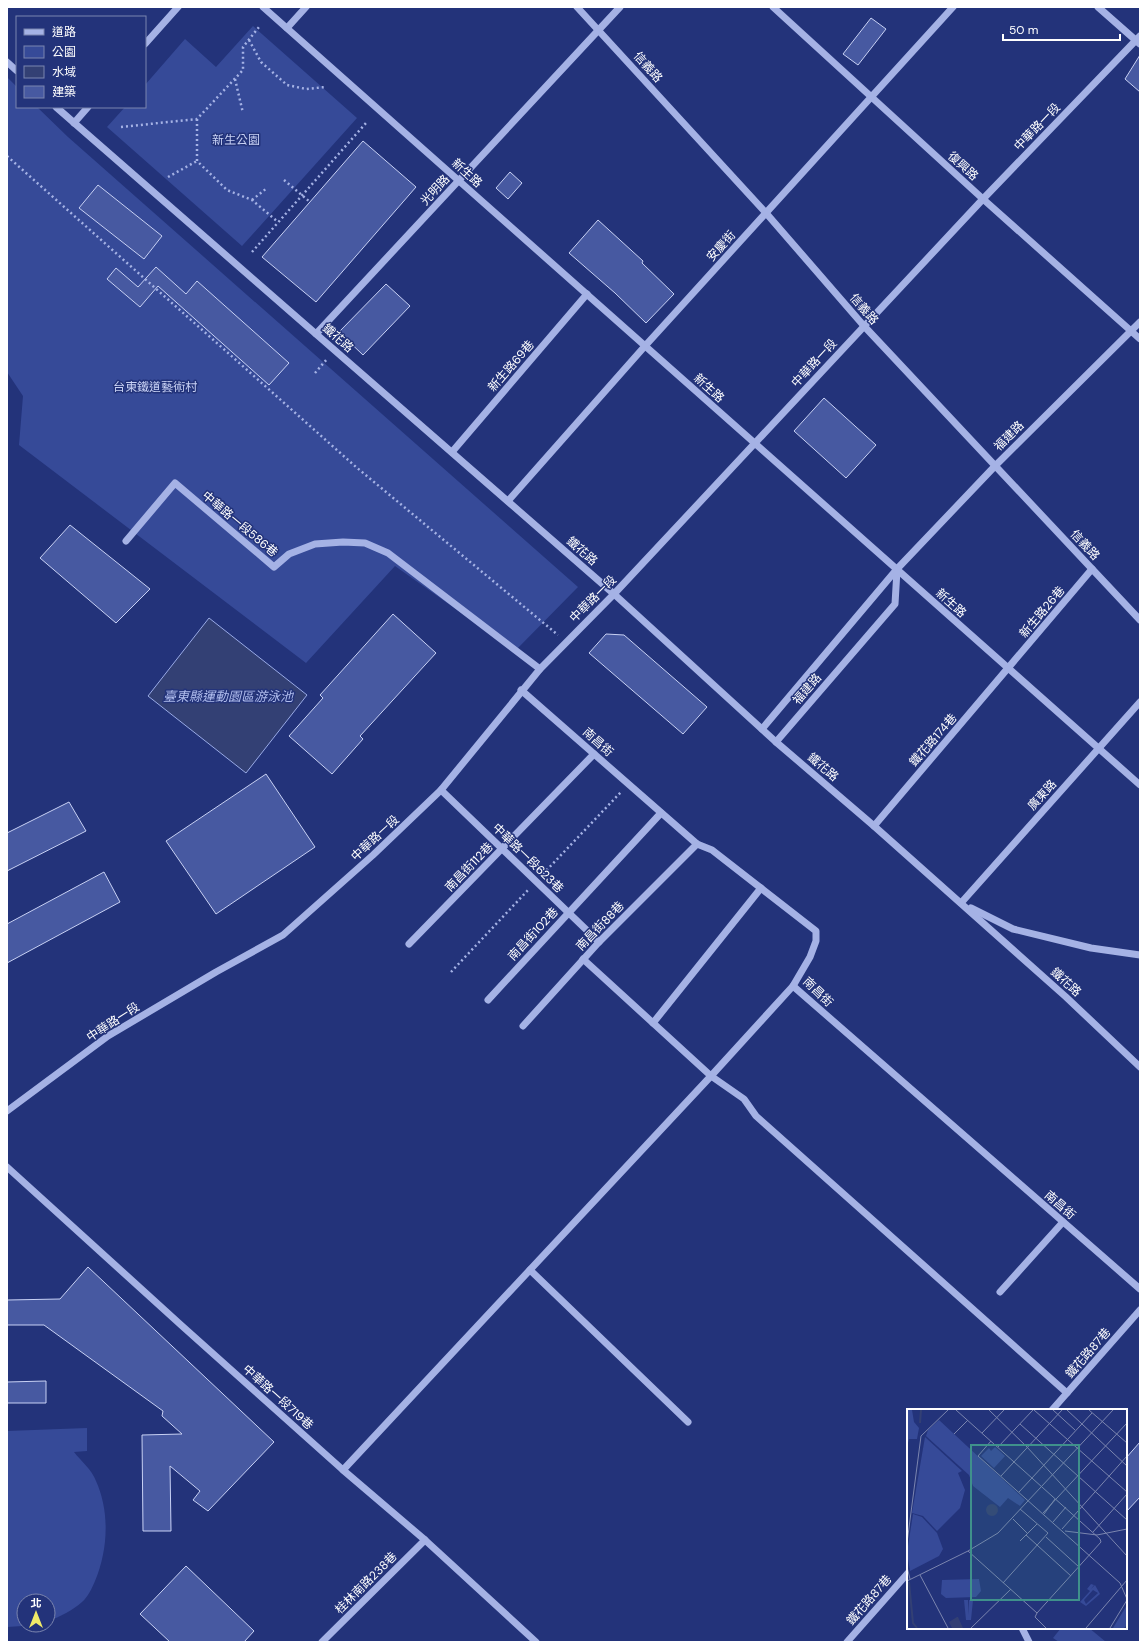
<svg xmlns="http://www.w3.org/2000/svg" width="1147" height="1649" font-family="'DM Sans','Noto Sans TC',sans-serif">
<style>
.green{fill:#364a98}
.water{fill:#334074;stroke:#99aae6}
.building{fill:#4759a1;stroke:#c8d1f4}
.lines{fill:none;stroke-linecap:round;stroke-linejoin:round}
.path{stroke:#a5b2e5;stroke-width:2.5;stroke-dasharray:2 3;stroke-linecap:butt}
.minor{stroke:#a5b2e5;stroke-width:7}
.labels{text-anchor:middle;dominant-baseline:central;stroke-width:3;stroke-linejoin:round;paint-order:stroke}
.street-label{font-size:12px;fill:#fff;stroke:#23337a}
.park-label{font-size:12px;fill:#c8d1f4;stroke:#23337a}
.water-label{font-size:13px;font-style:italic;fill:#b0bded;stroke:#23337a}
.inset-river{fill:none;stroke:#334074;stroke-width:2}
.inset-road{fill:none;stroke:#7b85af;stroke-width:1}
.view{fill:#3f918b;fill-opacity:0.15;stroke:#3f918b;stroke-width:2}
.inset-edge{fill:none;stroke:#fff;stroke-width:2}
</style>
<rect width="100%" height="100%" fill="#23337a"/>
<g class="green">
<path d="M253 26 357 118 242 246 107 127 125 107H145V85L185 39 216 67Z"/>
<path d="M7 77 17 87V107H37L68 137 578 587 515 651 395 566 306 663 19 445 23 396 7 372Z"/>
<path d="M87 1428V1451L74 1452C81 1461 92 1470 96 1481 110 1512 108 1550 95 1581 92 1588 88 1597 82 1602 73 1610 60 1617 48 1621V1601H24V1625H38L7 1627V1431Z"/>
<path d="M1061 1628H1089L1106 1642H1059L1053 1638Z"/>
</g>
<path class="water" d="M209 618 307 695 246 773 148 696Z"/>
<g class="building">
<path d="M871 18 886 29 858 65 843 54Z"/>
<path d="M1140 55V92L1125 79Z"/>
<path d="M363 141 416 187 316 302 262 257Z"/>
<path d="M510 172 522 183 508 199 496 188Z"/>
<path d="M98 185 162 236 144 259 79 208Z"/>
<path d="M598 220 643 261 642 263 674 294 646 323 615 293 569 253Z"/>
<path d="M156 267 186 294 197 281 289 363 269 385 158 286 140 307 107 279 116 268 138 287Z"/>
<path d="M386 284 410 306 363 355 339 332Z"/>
<path d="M824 398 876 445 846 478 794 431Z"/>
<path d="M70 525 150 589 116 623 40 558Z"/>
<path d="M393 614 436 653 360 736 363 739 332 774 289 736 323 698 320 695Z"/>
<path d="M606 634 624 635 707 707 683 734 589 653Z"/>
<path d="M266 774 315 847 216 914 166 841Z"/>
<path d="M69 802 86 831 7 871V833Z"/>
<path d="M104 872 120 902 7 963V924Z"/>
<path d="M88 1267 274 1442 208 1511 193 1500 200 1491 170 1466 171 1531H143L142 1435 182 1434 162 1416 163 1411 44 1325H7V1300L60 1299Z"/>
<path d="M46 1381V1403H7V1382Z"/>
<path d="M1140 1442V1497L1126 1512V1458Z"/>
<path d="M186 1566 254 1631 244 1642H170L140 1614Z"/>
</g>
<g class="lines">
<g class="path">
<path d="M249 40 261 62 287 85 306 89 325 87"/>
<path d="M235 79 243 113"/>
<path d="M197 119V161L227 190 252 200 278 222"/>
<path d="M121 127 197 119 243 70V47L259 27"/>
<path d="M7 156 356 467 558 635"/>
<path d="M168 177 197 161"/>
<path d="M284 180 310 202"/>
<path d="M252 200 267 188"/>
<path d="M252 252 366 123"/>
<path d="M315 373 327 359"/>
<path d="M543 874 621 792"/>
<path d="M451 972 529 889"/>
</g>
<g class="minor">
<path d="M263 7 1140 785"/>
<path d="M577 7 766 213 864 326 1140 620"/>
<path d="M773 7 983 199 1140 339"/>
<path d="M1098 7 1140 44"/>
<path d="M287 28 306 7"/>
<path d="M145 44 178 7"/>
<path d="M7 62 17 71"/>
<path d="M56 107 614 594 776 742 874 826 1066 997 1140 1067"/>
<path d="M74 123 88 107"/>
<path d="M316 334 620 7"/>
<path d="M452 452 587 294"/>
<path d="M508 501 645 346 953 7"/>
<path d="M126 541 175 483 274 567 289 554 315 544 343 542 365 543 388 553 540 669"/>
<path d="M762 729 897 569 995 466 1140 322"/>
<path d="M776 742 895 604 897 570"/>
<path d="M441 790 599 942"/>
<path d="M874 826 1092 569"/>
<path d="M961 903 1140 702"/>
<path d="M971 908 1013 929 1091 948 1140 955"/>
<path d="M409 944 594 754"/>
<path d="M583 959 711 1076 744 1099 756 1116 1067 1393"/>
<path d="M793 986 1140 1289"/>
<path d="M488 1000 661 813"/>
<path d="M653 1023 761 888"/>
<path d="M523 1026 599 942 697 844"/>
<path d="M7 1111 108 1036 216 972 283 935 373 855 441 790 540 669 614 594 983 199 1140 36"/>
<path d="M7 1167 181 1325 343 1470 425 1540 536 1642"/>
<path d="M530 1270 688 1422"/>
<path d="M1000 1292 1063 1222"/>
<path d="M1052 1410 1140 1310"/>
<path d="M343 1470 711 1076 793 986 810 957 816 941V931L712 850 697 844 521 690"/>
<path d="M1022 1628 1029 1642"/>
<path d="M322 1642 425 1540"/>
<path d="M847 1642 908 1573"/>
</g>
</g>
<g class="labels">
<g class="street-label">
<text transform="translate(648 67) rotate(48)">信義路</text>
<text transform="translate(1037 127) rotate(-46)">中華路一段</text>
<text transform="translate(963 166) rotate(42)">復興路</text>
<text transform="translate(467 173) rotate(42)">新生路</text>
<text transform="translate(435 190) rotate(-47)">光明路</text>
<text transform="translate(721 246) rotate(-48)">安慶街</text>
<text transform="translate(864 309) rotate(49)">信義路</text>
<text transform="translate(338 338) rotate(41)">鐵花路</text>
<text transform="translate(814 363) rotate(-47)">中華路一段</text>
<text transform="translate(511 366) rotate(-49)">新生路69巷</text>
<text transform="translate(709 388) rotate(42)">新生路</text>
<text transform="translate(1009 436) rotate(-45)">福建路</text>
<text transform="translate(240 524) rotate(40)">中華路一段586巷</text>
<text transform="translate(1085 545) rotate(47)">信義路</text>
<text transform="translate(582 551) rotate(41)">鐵花路</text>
<text transform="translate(593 599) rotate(-45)">中華路一段</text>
<text transform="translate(951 603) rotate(42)">新生路</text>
<text transform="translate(1042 612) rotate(-50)">新生路26巷</text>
<text transform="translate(807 689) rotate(-49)">福建路</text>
<text transform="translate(933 740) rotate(-49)">鐵花路174巷</text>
<text transform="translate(598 742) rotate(42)">南昌街</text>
<text transform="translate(823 767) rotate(40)">鐵花路</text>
<text transform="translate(1042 795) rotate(-48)">廣東路</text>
<text transform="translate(375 838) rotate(-43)">中華路一段</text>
<text transform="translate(528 858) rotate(44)">中華路一段623巷</text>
<text transform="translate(469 867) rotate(-46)">南昌街112巷</text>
<text transform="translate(600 926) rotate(-46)">南昌街88巷</text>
<text transform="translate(533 934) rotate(-47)">南昌街102巷</text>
<text transform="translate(1066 982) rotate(42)">鐵花路</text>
<text transform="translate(818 992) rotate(44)">南昌街</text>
<text transform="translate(113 1022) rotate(-33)">中華路一段</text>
<text transform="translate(1060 1205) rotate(41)">南昌街</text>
<text transform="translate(1088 1353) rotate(-49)">鐵花路87巷</text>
<text transform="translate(278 1397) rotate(42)">中華路一段719巷</text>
<text transform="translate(366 1583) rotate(-45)">桂林南路238巷</text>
<text transform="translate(869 1600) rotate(-49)">鐵花路87巷</text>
</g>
<g class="park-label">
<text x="236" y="140">新生公園</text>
<text x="155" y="387">台東鐵道藝術村</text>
</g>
<g class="water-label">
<text x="228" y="696">臺東縣運動園區游泳池</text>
</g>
</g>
<g transform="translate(907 1409)">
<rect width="220" height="220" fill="#23337a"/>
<path d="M0 1H5L7 13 12 19 10 30H2L1 34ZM32 11 118 91 113 97 101 89 93 98 66 77 62 66 19 27 21 21ZM18 28 55 62 51 64 58 81 53 99 30 122 16 107 5 104ZM88 38 98 47 87 59 74 47 82 39 84 42ZM6 105 15 108 30 124 36 140 32 147 3 162 0 144ZM72 170 74 182 69 188 39 189 34 185 35 171ZM184 175 187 176 184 180 188 176 193 185 179 197 173 193 183 182 180 180ZM186 181 191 184 179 195 177 191ZM57 191H61V206L62 191H66L64 211H59ZM220 196V216L217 219H206Z" fill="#364a98" fill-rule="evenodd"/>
<path d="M79 101a6 6 0 1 1 12 0a6 6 0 1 1-12 0ZM50 208H51L56 219H45L42 213Z" fill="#334074"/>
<path class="inset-river" d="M13 14 14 1M2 173 6 214 10 219"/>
<path class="inset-road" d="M49 1 193 130 194 133 130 204M82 1 120 38 220 147M127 1 220 83M146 1 168 21M160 1 220 57M182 1 220 34M113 15 220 111M75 24 97 1M47 25 61 11M84 32 71 47 213 174 220 190M91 38 126 1M94 67 155 1M112 83 185 4M136 104 220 14M137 105 148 90M106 110 120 124M146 113 159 98M155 120 220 47M158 122 190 126 220 120M186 123 220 85M119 126 164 167M139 128 172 158M113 132 130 115M0 134 14 27 41 1M61 142 130 204 128 208 139 219M0 158 3 170M13 166 41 219M0 172 61 142 91 124 206 1M96 174 141 124 113 100M64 219 104 180M179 219 220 171M203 219 220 191"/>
<path class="view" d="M64 36H172V191H64Z"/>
<rect width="220" height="220" class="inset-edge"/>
</g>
<rect width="1147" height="1649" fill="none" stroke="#ffffff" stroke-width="16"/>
<rect x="16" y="16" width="130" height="92" fill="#23337a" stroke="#7b85af"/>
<rect x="24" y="29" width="20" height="6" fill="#a5b2e5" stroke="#7b85af"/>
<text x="52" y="36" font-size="12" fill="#ffffff">道路</text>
<rect x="24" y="46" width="20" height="12" fill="#364a98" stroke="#7b85af"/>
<text x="52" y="56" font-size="12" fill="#ffffff">公園</text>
<rect x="24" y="66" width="20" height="12" fill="#334074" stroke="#7b85af"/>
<text x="52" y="76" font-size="12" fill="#ffffff">水域</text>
<rect x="24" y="86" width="20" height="12" fill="#4759a1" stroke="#7b85af"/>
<text x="52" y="96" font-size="12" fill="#ffffff">建築</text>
<g transform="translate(36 1613)"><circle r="19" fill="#23337a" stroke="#7b85af"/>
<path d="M0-3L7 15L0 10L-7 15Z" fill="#f0ea68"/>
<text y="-6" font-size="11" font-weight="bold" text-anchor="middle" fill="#ffffff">北</text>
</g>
<path d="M1003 34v6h117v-6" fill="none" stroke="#ffffff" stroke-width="2"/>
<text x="1009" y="34" font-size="12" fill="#ffffff" stroke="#23337a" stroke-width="3" paint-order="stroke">50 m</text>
</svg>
